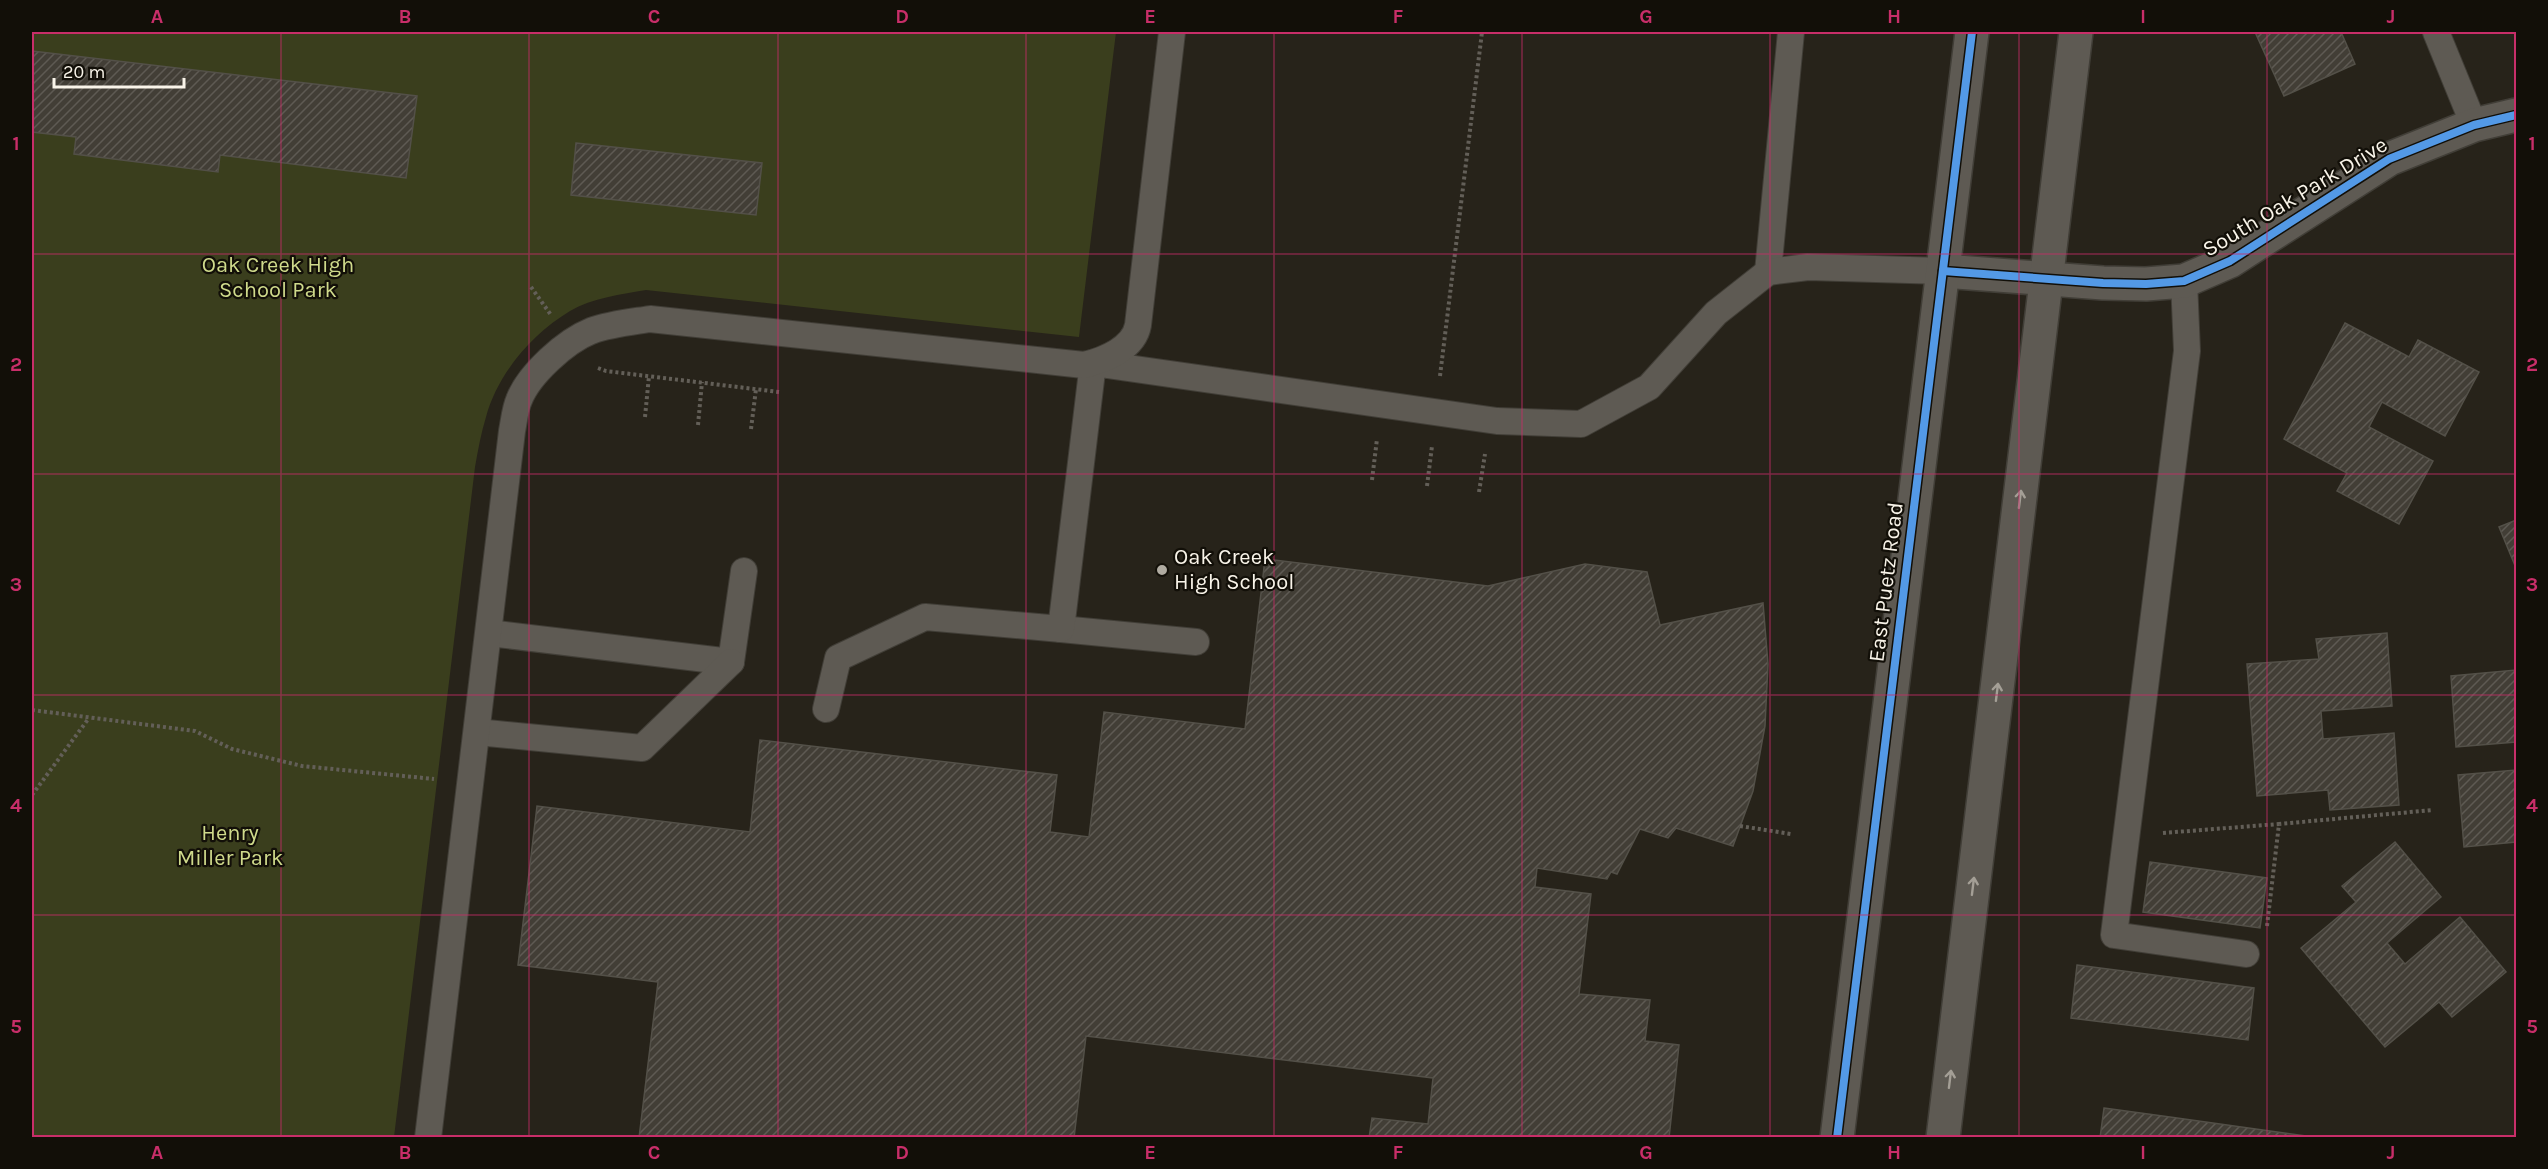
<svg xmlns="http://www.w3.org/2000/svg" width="2548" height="1169" font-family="Karla,sans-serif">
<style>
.park{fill:#3a3e1d}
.building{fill:url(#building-hatch);stroke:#535048;stroke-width:1.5}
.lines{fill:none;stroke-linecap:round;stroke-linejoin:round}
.lane-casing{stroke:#413e37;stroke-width:28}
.street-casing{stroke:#413e37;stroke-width:36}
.secondary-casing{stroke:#413e37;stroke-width:36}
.path{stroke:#635f58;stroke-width:4;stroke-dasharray:3 3;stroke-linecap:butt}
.lane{stroke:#5e5a53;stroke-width:26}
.street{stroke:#5e5a53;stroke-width:33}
.secondary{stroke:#5e5a53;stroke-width:33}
.cycleway-casing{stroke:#120f08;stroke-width:11}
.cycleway{stroke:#5399e6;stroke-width:8}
.oneway{stroke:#a49f96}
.grid{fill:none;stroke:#c82e69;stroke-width:1.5;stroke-opacity:0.55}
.poi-dot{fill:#b0aba1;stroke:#120f08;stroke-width:2}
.labels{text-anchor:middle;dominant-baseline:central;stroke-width:4.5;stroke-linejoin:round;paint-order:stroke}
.street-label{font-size:22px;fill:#f9f4e9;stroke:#120f08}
.park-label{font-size:22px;fill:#cfda8b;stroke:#120f08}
.poi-label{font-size:22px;fill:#f9f4e9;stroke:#120f08;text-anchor:start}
.neatline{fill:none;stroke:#c82e69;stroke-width:2}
.grid-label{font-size:20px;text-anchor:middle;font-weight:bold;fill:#c82e69}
</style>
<defs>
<pattern id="building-hatch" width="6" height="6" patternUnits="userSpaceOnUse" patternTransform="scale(1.5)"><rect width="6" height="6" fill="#423e36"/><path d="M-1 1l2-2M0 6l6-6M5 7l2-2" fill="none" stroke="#5e5a53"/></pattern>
</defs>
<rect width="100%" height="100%" fill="#27231a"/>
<path class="park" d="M32 32H1116L1079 337 646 290C622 294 592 298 570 311 532 334 498 373 486 417 481 433 478 450 475 467L394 1137H32Z"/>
<g class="building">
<path d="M2255 32H2341L2355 64 2284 96Z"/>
<path d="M32 51 417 96 406 178 220 155 218 172 74 154 76 137 32 132Z"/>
<path d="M576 143 762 163 756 215 571 195Z"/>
<path d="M2345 323 2409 357 2418 340 2479 372 2445 436 2382 402 2369 427 2433 461 2399 524 2337 491 2347 473 2284 439Z"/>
<path d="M2516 520V568L2499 527Z"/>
<path d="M1265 559 1488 586 1585 564 1647 572 1660 625 1763 603 1768 664 1765 726 1753 791 1733 846 1676 828 1668 838 1640 829 1617 874 1611 872 1607 879 1537 868 1535 887 1591 894 1579 994 1650 1000 1645 1041 1679 1045 1669 1138H1369L1372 1118 1428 1124 1433 1078 1086 1036 1074 1138H639L658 982 518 965 537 806 750 832 760 740 1057 775 1050 832 1089 837 1104 712 1245 729Z"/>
<path d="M2387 633 2392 706 2321 711 2323 739 2394 733 2399 805 2330 810 2328 790 2257 796 2247 664 2319 659 2316 639Z"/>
<path d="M2516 670V742L2456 747 2451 676Z"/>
<path d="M2516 770V842L2464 847 2458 775Z"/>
<path d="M2395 842 2441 897 2387 943 2405 964 2460 917 2506 972 2452 1017 2439 1002 2385 1047 2301 948 2356 902 2342 886Z"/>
<path d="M2150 862 2267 878 2260 928 2143 912Z"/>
<path d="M2077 965 2254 988 2248 1040 2071 1018Z"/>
<path d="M2104 1108 2170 1117 2321 1138H2100Z"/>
</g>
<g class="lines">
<defs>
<g id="lane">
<path d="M2436 32 2474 125"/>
<path d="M1768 272 1791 32"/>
<path d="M2184 281 2187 351 2114 935 2246 954"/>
<path d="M1061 629 1196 642"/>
<path d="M489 633 731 662 744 571"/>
<path d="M826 709 838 658 925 617 1061 629 1093 363 1497 421 1581 424 1649 387 1716 313 1768 272 1808 267 1943 271"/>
<path d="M477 732 642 748 731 662"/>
<path d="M428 1138 512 431C514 421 515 409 519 400 529 374 566 341 591 331 610 324 631 322 650 319L1084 365C1105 360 1134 348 1138 325L1172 32"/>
</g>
<path id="street" d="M1943 271 2103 283 2146 284 2184 281 2230 261 2389 159 2474 125 2516 115"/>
<g id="secondary">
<path d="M1837 1138 1972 32"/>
<path d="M1943 1138 2076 32"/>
</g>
</defs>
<use href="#lane" class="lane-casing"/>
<use href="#street" class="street-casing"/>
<use href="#secondary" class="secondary-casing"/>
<g class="path">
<path d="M531 287 551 315"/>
<path d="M598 368 606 371 779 392"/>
<path d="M1440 376 1482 32"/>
<path d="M645 417 649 376"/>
<path d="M698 425 702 382"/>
<path d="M751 429 756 389"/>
<path d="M1372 480 1377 439"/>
<path d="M1427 486 1432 446"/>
<path d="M1479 492 1485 454"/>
<path d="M32 710 195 731 232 749 302 766 434 779"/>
<path d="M32 795 89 718"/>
<path d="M1740 826 1791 834"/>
<path d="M2163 833 2279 824"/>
<path d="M2267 926 2279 824 2433 810"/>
</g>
<use href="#lane" class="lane"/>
<use href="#street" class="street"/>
<use href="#secondary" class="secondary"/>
<defs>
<g id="cycleway">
<path d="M1943 271 2103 283 2146 284 2184 281 2230 261 2389 159 2474 125 2516 115"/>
<path d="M1837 1138 1972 32"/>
</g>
</defs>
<use href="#cycleway" class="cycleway-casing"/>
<use href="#cycleway" class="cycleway"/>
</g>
<defs><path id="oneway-shaft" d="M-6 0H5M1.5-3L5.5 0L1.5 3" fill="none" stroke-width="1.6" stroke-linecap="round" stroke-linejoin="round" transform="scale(1.5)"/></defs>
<g class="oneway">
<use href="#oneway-shaft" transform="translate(2020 499) rotate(-83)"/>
<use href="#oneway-shaft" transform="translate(1997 692) rotate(-83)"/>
<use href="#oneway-shaft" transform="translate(1973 886) rotate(-83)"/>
<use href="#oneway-shaft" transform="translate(1950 1079) rotate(-83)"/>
</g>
<path class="grid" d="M281 32V1138M529 32V1138M778 32V1138M1026 32V1138M1274 32V1138M1522 32V1138M1770 32V1138M2019 32V1138M2267 32V1138M32 254H2516M32 474H2516M32 695H2516M32 915H2516"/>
<circle class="poi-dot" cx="1162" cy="570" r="6"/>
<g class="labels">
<g class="street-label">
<text transform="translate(2295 197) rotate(-31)">South Oak Park Drive</text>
<text transform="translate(1886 582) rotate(-83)">East Puetz Road</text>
</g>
<g class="park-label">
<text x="278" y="265">Oak Creek High<tspan x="278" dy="25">School Park</tspan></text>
<text x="230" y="833">Henry<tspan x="230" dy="25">Miller Park</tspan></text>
</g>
<g class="poi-label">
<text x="1174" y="557">Oak Creek<tspan x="1174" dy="25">High School</tspan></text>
</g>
</g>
<rect width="2548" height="1169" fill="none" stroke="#120f08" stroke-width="66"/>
<path d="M54 78v9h130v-9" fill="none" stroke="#f9f4e9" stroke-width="3"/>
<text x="63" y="78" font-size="18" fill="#f9f4e9" stroke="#120f08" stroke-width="4.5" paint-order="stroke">20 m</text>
<rect x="33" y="33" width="2482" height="1103" class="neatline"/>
<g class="grid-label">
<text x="157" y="23">A</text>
<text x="405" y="23">B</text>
<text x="654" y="23">C</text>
<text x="902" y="23">D</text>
<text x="1150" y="23">E</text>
<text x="1398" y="23">F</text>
<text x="1646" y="23">G</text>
<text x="1894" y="23">H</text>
<text x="2143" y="23">I</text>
<text x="2391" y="23">J</text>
<text x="16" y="150">1</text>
<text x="2532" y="150">1</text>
<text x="16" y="371">2</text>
<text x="2532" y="371">2</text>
<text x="16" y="591">3</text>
<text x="2532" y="591">3</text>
<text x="16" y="812">4</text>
<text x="2532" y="812">4</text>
<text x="16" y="1033">5</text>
<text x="2532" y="1033">5</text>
<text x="157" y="1159">A</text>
<text x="405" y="1159">B</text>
<text x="654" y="1159">C</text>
<text x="902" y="1159">D</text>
<text x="1150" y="1159">E</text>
<text x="1398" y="1159">F</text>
<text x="1646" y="1159">G</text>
<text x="1894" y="1159">H</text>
<text x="2143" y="1159">I</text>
<text x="2391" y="1159">J</text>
</g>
</svg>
